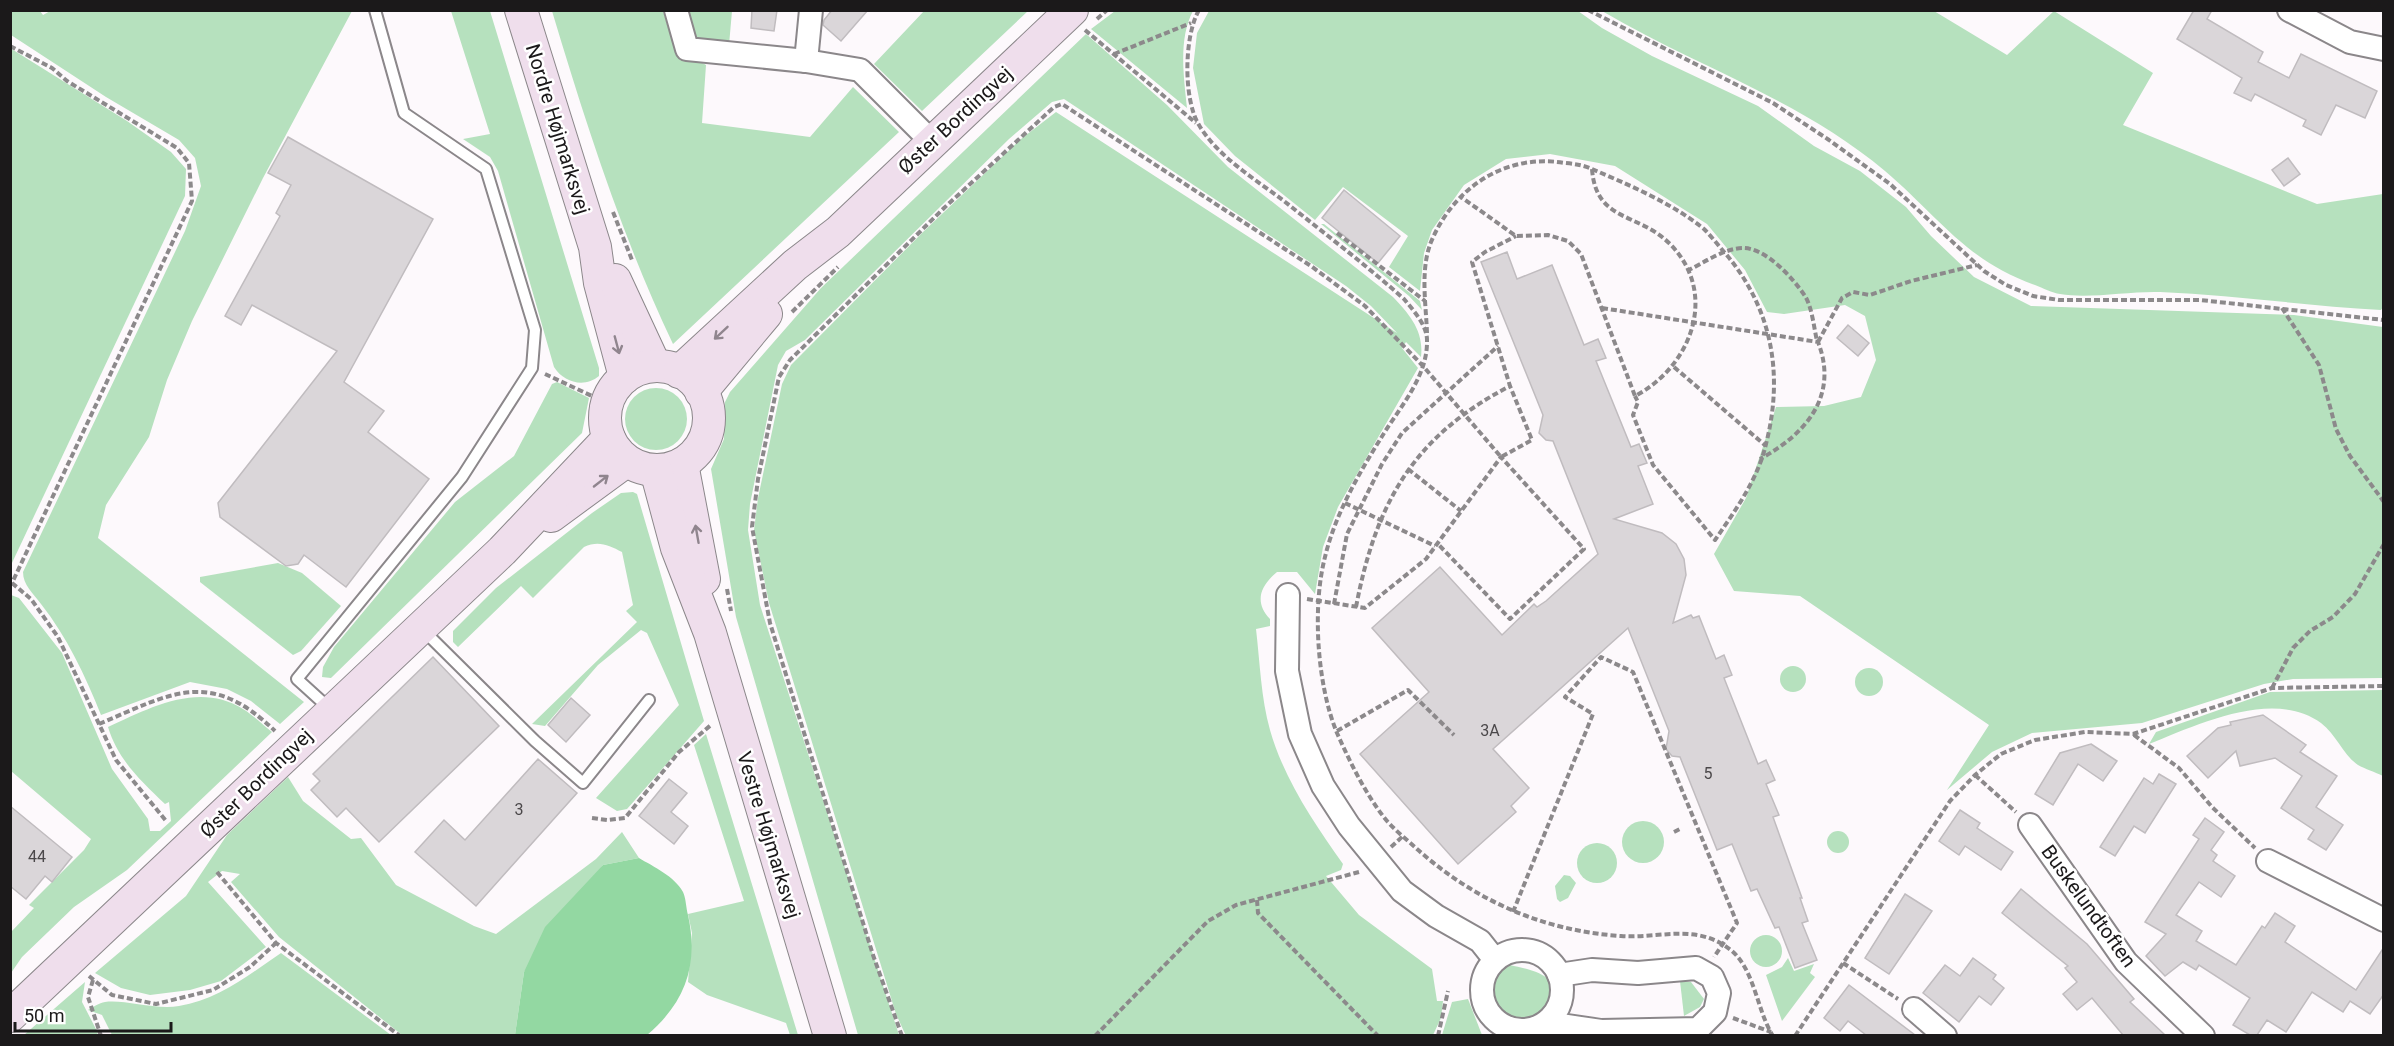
<svg xmlns="http://www.w3.org/2000/svg" width="2394" height="1046" font-family="Roboto,sans-serif">
<style>
.green{fill:#b6e1be}
.water{fill:#93d8a2}
.building{fill:#dad6d9;stroke:#c0bcbf;stroke-width:1.5}
.lines{fill:none;stroke-linecap:round;stroke-linejoin:round}
.lane-casing{stroke:#8b878a;stroke-width:14}
.street-casing{stroke:#8b878a;stroke-width:26}
.secondary-casing{stroke:#8b878a;stroke-width:34}
.path{stroke:#8c898b;stroke-width:4;stroke-dasharray:6 3;stroke-linecap:butt}
.lane{stroke:#fff;stroke-width:10}
.street{stroke:#fff;stroke-width:22}
.secondary{stroke:#efdeec;stroke-width:32}
.oneway{stroke:#90858e}
.labels{text-anchor:middle;dominant-baseline:central;stroke-width:5;stroke-linejoin:round;paint-order:stroke}
.number-label{font-size:16px;fill:#4b484a}
.street-label{font-size:20px;fill:#1b191a;stroke:#fff}
</style>
<rect width="100%" height="100%" fill="#fdf9fc"/>
<g class="green">
<path d="M52 10 352 11 263 178 192 321 167 380 149 437 106 505 98 538 304 702 280 724 251 701 227 689 190 682 101 715C85 675 67 637 41 604 33 593 23 585 23 572L185 231 201 186 195 158 179 140 106 97 11 35V11H40L43 15Z"/>
<path d="M451 11H490L599 368V376C585 388 564 383 554 367L498 171 490 157 463 139 490 134Z"/>
<path d="M552 11H663L674 47 706 65 702 123 810 137 853 87 899 132 673 344C622 237 586 124 552 11Z"/>
<path d="M683 11H732L729 45C698 43 693 41 683 11Z"/>
<path d="M924 11V10L1028 11 922 111 874 64Z"/>
<path d="M1115 11H1193C1178 39 1184 77 1187 108L1091 29Z"/>
<path d="M1209 11H1578L1602 28 1652 56 1758 106 1814 146 1860 171 1906 207 1931 236 1974 277 2031 306 2294 315 2383 327V678L2293 679 2264 684 2142 723 2032 733 1992 752 1947 790 1989 725 1800 596 1734 591 1714 554 1746 498 1776 407 1824 406 1861 397 1876 360 1865 316 1845 305 1784 314 1767 312 1745 270 1707 224 1615 166 1550 154 1506 159 1464 185 1432 230 1424 253 1420 291 1389 267 1408 236 1343 187 1315 220 1235 156 1204 124 1193 68 1197 33Z"/>
<path d="M1602 11H1934L2007 55 2054 11 2153 73 2123 125 2317 204 2383 194V307L2381 310C2307 306 2234 295 2160 292 2129 291 2089 299 2060 294 2052 293 2043 288 2035 285 1966 261 1938 216 1885 171 1801 100 1695 66 1602 11Z"/>
<path d="M1086 34 1167 105 1228 167 1393 297C1410 315 1424 331 1421 357L1406 342 1402 348 1418 368 1338 507 1323 547 1315 594 1297 572H1277C1260 586 1254 602 1270 619V626L1256 629C1260 663 1261 698 1270 730 1284 779 1314 823 1343 864L1341 870 1326 876 1359 915 1432 969 1437 1001H1443L1441 1018 1433 1035 906 1036 896 1014 769 603 754 530 758 498 782 384 791 365 923 232 1021 139 1056 112 1397 333 1371 306 1346 286 1064 99 1052 102 1009 139 805 340 786 351 778 365 750 504 748 530 760 605 899 1035H858L736 617 711 469 724 439 725 402 730 392 821 288Z"/>
<path d="M10 48 127 121 171 152 186 169 185 196 11 565Z"/>
<path d="M1321 224H1324L1420 301 1422 310 1409 296Z"/>
<path d="M557 382 589 398 582 433 331 678 322 677 323 667 334 647 455 502 514 456 552 384Z"/>
<circle cx="656" cy="419" r="31"/>
<path d="M633 492 637 494 704 721 635 800 627 809 617 811 596 798 679 705 647 633 641 630 598 665 545 726 532 724 637 622 626 611 633 605 622 552C609 545 598 540 584 547L533 598 521 586 458 647 453 642V631L496 588 592 513 621 493Z"/>
<path d="M278 563 302 573 341 606 301 651 293 655 200 582V577Z"/>
<path d="M11 595 19 598 62 653 112 769 148 819 150 831H160L171 821 169 802 165 804C141 781 118 760 108 727 149 708 199 681 243 709 253 715 263 725 272 732L127 870 74 907 22 957 11 973V932L34 908 29 905 84 850 91 839 11 771Z"/>
<circle cx="1793" cy="679" r="13"/>
<circle cx="1869" cy="682" r="14"/>
<path d="M2383 690V776C2375 772 2365 769 2358 765 2343 755 2336 734 2321 723 2273 688 2197 725 2149 744L2156 732 2270 692Z"/>
<path d="M706 734 798 1035H790L786 1023 707 995 688 982 692 933 688 914 744 901 694 745Z"/>
<path d="M288 777 303 801 351 839 361 838 396 885 474 926 496 934 596 859 622 832 639 858 603 865 524 972 515 1035H402L279 937 231 882 240 874 222 871 208 882 266 947 221 981 190 990 150 995 121 988 95 973 186 896 227 835Z"/>
<circle cx="1643" cy="842" r="21"/>
<circle cx="1838" cy="842" r="11"/>
<circle cx="1597" cy="863" r="20"/>
<path d="M1564 875 1570 876 1576 883 1568 898 1560 902 1557 899 1555 886Z"/>
<circle cx="1766" cy="951" r="16"/>
<path d="M281 953 391 1035H112L102 1015 88 1010C93 1007 99 1003 105 1002 123 999 155 1010 179 1006 218 1000 250 974 281 953Z"/>
<path d="M1788 958 1794 971 1814 964 1810 973 1815 977 1782 1021 1766 975 1782 967Z"/>
<path d="M1510 965C1522 968 1537 970 1547 978 1573 998 1537 1018 1520 1022 1499 1012 1492 1006 1489 982L1502 967Z"/>
<path d="M1680 981 1691 982 1704 999 1700 1007 1684 1016Z"/>
<path d="M85 982 82 1002 98 1033 96 1035H24Z"/>
<path d="M1468 999 1482 1035H1442L1452 1002Z"/>
</g>
<path class="water" d="M639 858C654 867 674 876 683 892 686 898 686 908 688 915 699 965 685 1003 647 1035H515L524 972 545 927 603 865Z"/>
<g class="building">
<path d="M752 10H777L774 31 751 28Z"/>
<path d="M832 10H868L841 41 823 25 824 20Z"/>
<path d="M2194 10H2212L2207 19 2263 52 2258 62 2289 78 2301 54 2377 91 2365 118 2336 105 2321 135 2303 126 2306 120 2255 94 2251 101 2234 93 2242 78 2177 39Z"/>
<path d="M288 137 433 219 344 382 384 411 368 432 429 479 346 587 304 555 298 564 286 566 220 517 218 503 337 351 252 305 241 325 225 316 280 216 276 213 291 185 268 173Z"/>
<path d="M2288 158 2300 174 2284 186 2272 170Z"/>
<path d="M1344 190 1400 236 1378 263 1322 218Z"/>
<path d="M1507 252 1517 279 1552 265 1584 345 1598 339 1606 358 1596 361 1631 447 1639 444 1647 463 1638 466 1653 504 1614 519 1662 533 1676 544 1684 559 1686 575 1673 623 1691 615 1693 618 1699 616 1716 659 1724 655 1732 675 1724 678 1758 764 1766 760 1775 780 1766 784 1779 815 1773 817 1802 898H1800L1808 921 1802 923 1817 960 1795 968 1779 927 1775 928 1757 889 1751 891 1732 844 1717 850 1680 757 1672 756 1666 749 1669 731 1628 628 1493 749 1529 788 1511 806 1516 812 1458 864 1360 754 1429 692 1372 628 1440 567 1502 635 1534 604 1537 607 1546 601 1598 554 1553 441 1546 440 1539 433 1543 415 1481 262Z"/>
<path d="M1848 325 1869 343 1858 356 1837 338Z"/>
<path d="M433 657 499 726 379 842 346 808 337 817 311 790 320 781 313 774Z"/>
<path d="M571 698 590 715 566 742 548 725Z"/>
<path d="M2263 715 2306 745 2300 752 2337 776 2316 807 2343 825 2326 850 2308 839 2314 830 2281 808 2302 776 2275 758 2240 766 2236 751 2208 778 2187 756 2218 728 2231 725 2230 722Z"/>
<path d="M2091 744 2117 761 2103 781 2078 764 2053 805 2035 794 2060 753Z"/>
<path d="M538 759 577 793 476 906 415 852 444 820 465 840Z"/>
<path d="M2159 774 2176 784 2145 833 2134 826 2115 856 2100 847 2144 778 2153 784Z"/>
<path d="M669 779 687 793 671 812 688 826 674 844 639 816Z"/>
<path d="M10 806 72 857 52 882 45 876 26 899 10 886Z"/>
<path d="M1960 810 1980 823 1977 828 2013 852 2001 870 1965 846 1959 855 1939 841Z"/>
<path d="M2205 818 2224 832 2211 850 2217 855 2213 861 2235 876 2221 897 2199 882 2176 915 2202 931 2196 941 2236 965 2262 926 2265 928 2275 913 2295 926 2285 942 2356 990 2384 947V994L2370 1014 2350 1001 2343 1012 2312 992 2286 1032 2267 1020 2257 1035H2250L2233 1025 2250 998 2199 965 2196 970 2183 962 2165 976 2146 956 2166 934 2145 922 2199 839 2193 835Z"/>
<path d="M2021 889 2087 944 2134 999 2130 1002 2165 1035H2123L2092 998 2077 1010 2063 994 2077 982 2065 968 2068 966 2002 913Z"/>
<path d="M1905 894 1932 911 1889 974 1865 958Z"/>
<path d="M1973 958 1996 975 1993 979 2004 988 1991 1005 1979 996 1959 1022 1923 993 1945 965 1960 976Z"/>
<path d="M1849 985 1915 1035H1866L1848 1021 1840 1031 1824 1018Z"/>
</g>
<g class="lines">
<defs>
<g id="lane">
<path d="M423 630 535 741 583 783 649 700"/>
<path d="M330 709 297 679 462 477 532 368 535 330 486 169 404 113 375 10"/>
</g>
<g id="street">
<path d="M676 10 687 49 806 61 860 70 931 141"/>
<path d="M2289 10 2350 42 2384 49"/>
<path d="M806 61 811 10"/>
<path d="M1288 595 1287 671 1300 734 1323 786 1349 826 1402 891 1436 916 1480 941 1495 960"/>
<path d="M2030 825 2126 962 2203 1036"/>
<path d="M2268 861 2384 920"/>
<circle cx="1522" cy="990" r="40"/>
<path d="M1914 1009 1945 1036"/>
<path d="M1547 1023 1601 1031 1698 1029 1715 1012 1719 993 1712 977 1696 968 1638 973 1592 970 1559 975"/>
</g>
<g id="secondary">
<path d="M521 10 595 247 600 283 625 377"/>
<path d="M615 280 655 366"/>
<circle cx="657" cy="418" r="52"/>
<path d="M679 372 795 265 838 232 1072 10"/>
<path d="M701 392 766 314"/>
<path d="M682 464 704 579"/>
<path d="M656 470 677 548 710 633 830 1036"/>
<path d="M551 516 626 461"/>
<path d="M10 1016 502 551 609 438"/>
</g>
</defs>
<use href="#lane" class="lane-casing"/>
<use href="#street" class="street-casing"/>
<use href="#secondary" class="secondary-casing"/>
<g class="path">
<path d="M1199 10C1184 36 1183 99 1199 125 1218 157 1255 179 1284 201 1324 233 1366 265 1404 299 1413 310 1427 325 1427 340 1428 377 1399 408 1381 438 1358 475 1335 515 1325 557 1312 607 1317 685 1337 733 1350 762 1364 791 1383 816 1392 828 1406 839 1417 849 1474 900 1543 931 1621 936 1660 939 1697 922 1732 951 1755 971 1757 1011 1773 1036"/>
<path d="M1588 10 1773 103 1829 140 1890 184 1984 271 2006 285 2033 296 2059 300H2200L2384 320"/>
<path d="M1097 19 1107 10"/>
<path d="M1085 30 1196 123"/>
<path d="M10 46 52 68 67 81 177 148 189 163 192 201 12 583"/>
<path d="M1114 54 1191 23"/>
<path d="M1592 169C1629 185 1672 203 1704 229 1711 236 1718 245 1725 253 1772 308 1784 374 1766 444 1758 479 1735 511 1715 540L1653 465 1633 415 1638 402 1635 396"/>
<path d="M613 212 632 260"/>
<path d="M1337 233 1425 301"/>
<path d="M1687 271C1703 263 1725 248 1743 248 1766 248 1793 278 1805 296 1812 307 1814 328 1817 341"/>
<path d="M1602 308 1818 342C1839 396 1806 434 1760 459"/>
<path d="M2282 308 2319 365 2336 429 2350 456 2384 502"/>
<path d="M792 312 838 267"/>
<path d="M1427 333C1426 304 1420 270 1431 242 1454 187 1506 153 1565 163 1575 164 1583 165 1592 169 1596 222 1637 212 1669 243 1720 293 1691 367 1635 396L1581 254 1568 241 1548 235 1516 236 1461 197"/>
<path d="M1818 342 1842 298 1853 292 1870 295 1911 281 1977 265"/>
<path d="M1674 367 1766 446"/>
<path d="M545 374 607 403"/>
<path d="M1408 469 1461 511"/>
<path d="M1345 503 1435 546"/>
<path d="M12 583 31 599 58 637 116 760 167 822"/>
<path d="M727 589 731 611"/>
<path d="M1307 599 1365 608 1426 559 1501 457 1584 549 1510 619 1437 543"/>
<path d="M1334 604 1347 534 1382 464 1402 433 1498 346"/>
<path d="M1356 607C1376 502 1414 436 1510 386L1472 262 1485 252 1516 236"/>
<path d="M2272 688 2293 648 2310 631 2333 617 2355 594 2384 544"/>
<path d="M99 724C172 693 210 668 275 731"/>
<path d="M1337 731 1408 690 1454 735"/>
<path d="M2134 735 2179 768 2212 807 2255 848"/>
<path d="M1975 775 2016 812"/>
<path d="M592 818 607 820 625 818 679 752 711 725"/>
<path d="M1674 832 1682 828"/>
<path d="M1391 847 1403 836"/>
<path d="M217 872 276 943 400 1036"/>
<path d="M1257 900 1258 913 1378 1036"/>
<path d="M1513 912 1593 714 1565 697 1601 657 1633 672 1737 923 1714 957"/>
<path d="M1843 963 1898 999"/>
<path d="M89 976 112 995 156 1004 213 990 250 967 276 943"/>
<path d="M93 980 88 997 101 1036"/>
<path d="M1733 1018 1771 1032"/>
<path d="M902 1036 873 955 770 623 752 527 758 479 779 377 790 360 944 208 1054 107 1062 104 1311 266 1365 306 1423 366 1501 457 1532 440 1510 386"/>
<path d="M1095 1036 1208 921 1236 905 1359 872"/>
<path d="M1438 1036 1448 991"/>
<path d="M1795 1036 1950 801 1975 775 2001 754 2035 740 2085 732 2133 734 2272 688 2384 686"/>
</g>
<use href="#lane" class="lane"/>
<use href="#street" class="street"/>
<use href="#secondary" class="secondary"/>
</g>
<defs><path id="oneway-shaft" d="M-6 0H5M1.5-3L5.5 0L1.5 3" fill="none" stroke-width="1.6" stroke-linecap="round" stroke-linejoin="round" transform="scale(1.5)"/></defs>
<g class="oneway">
<use href="#oneway-shaft" transform="translate(721 333) rotate(137)"/>
<use href="#oneway-shaft" transform="translate(617 345) rotate(75)"/>
<use href="#oneway-shaft" transform="translate(601 481) rotate(-38)"/>
<use href="#oneway-shaft" transform="translate(697 534) rotate(-100)"/>
</g>
<g class="labels">
<g class="number-label">
<text x="1490" y="730">3A</text>
<text x="1708" y="773">5</text>
<text x="519" y="809">3</text>
<text x="37" y="856">44</text>
</g>
<g class="street-label">
<text transform="translate(955 120) rotate(-43)">Øster Bordingvej</text>
<text transform="translate(558 129) rotate(73)">Nordre Højmarksvej</text>
<text transform="translate(256 783) rotate(-44)">Øster Bordingvej</text>
<text transform="translate(769 835) rotate(73)">Vestre Højmarksvej</text>
<text transform="translate(2089 906) rotate(54)">Buskelundtoften</text>
</g>
</g>
<rect width="2394" height="1046" fill="none" stroke="#1b191a" stroke-width="24"/>
<path d="M15 1022v9h156v-9" fill="none" stroke="#1b191a" stroke-width="3"/>
<text x="24" y="1022" font-size="18" fill="#1b191a" stroke="#ffffff" stroke-width="4.5" paint-order="stroke">50 m</text>
</svg>
